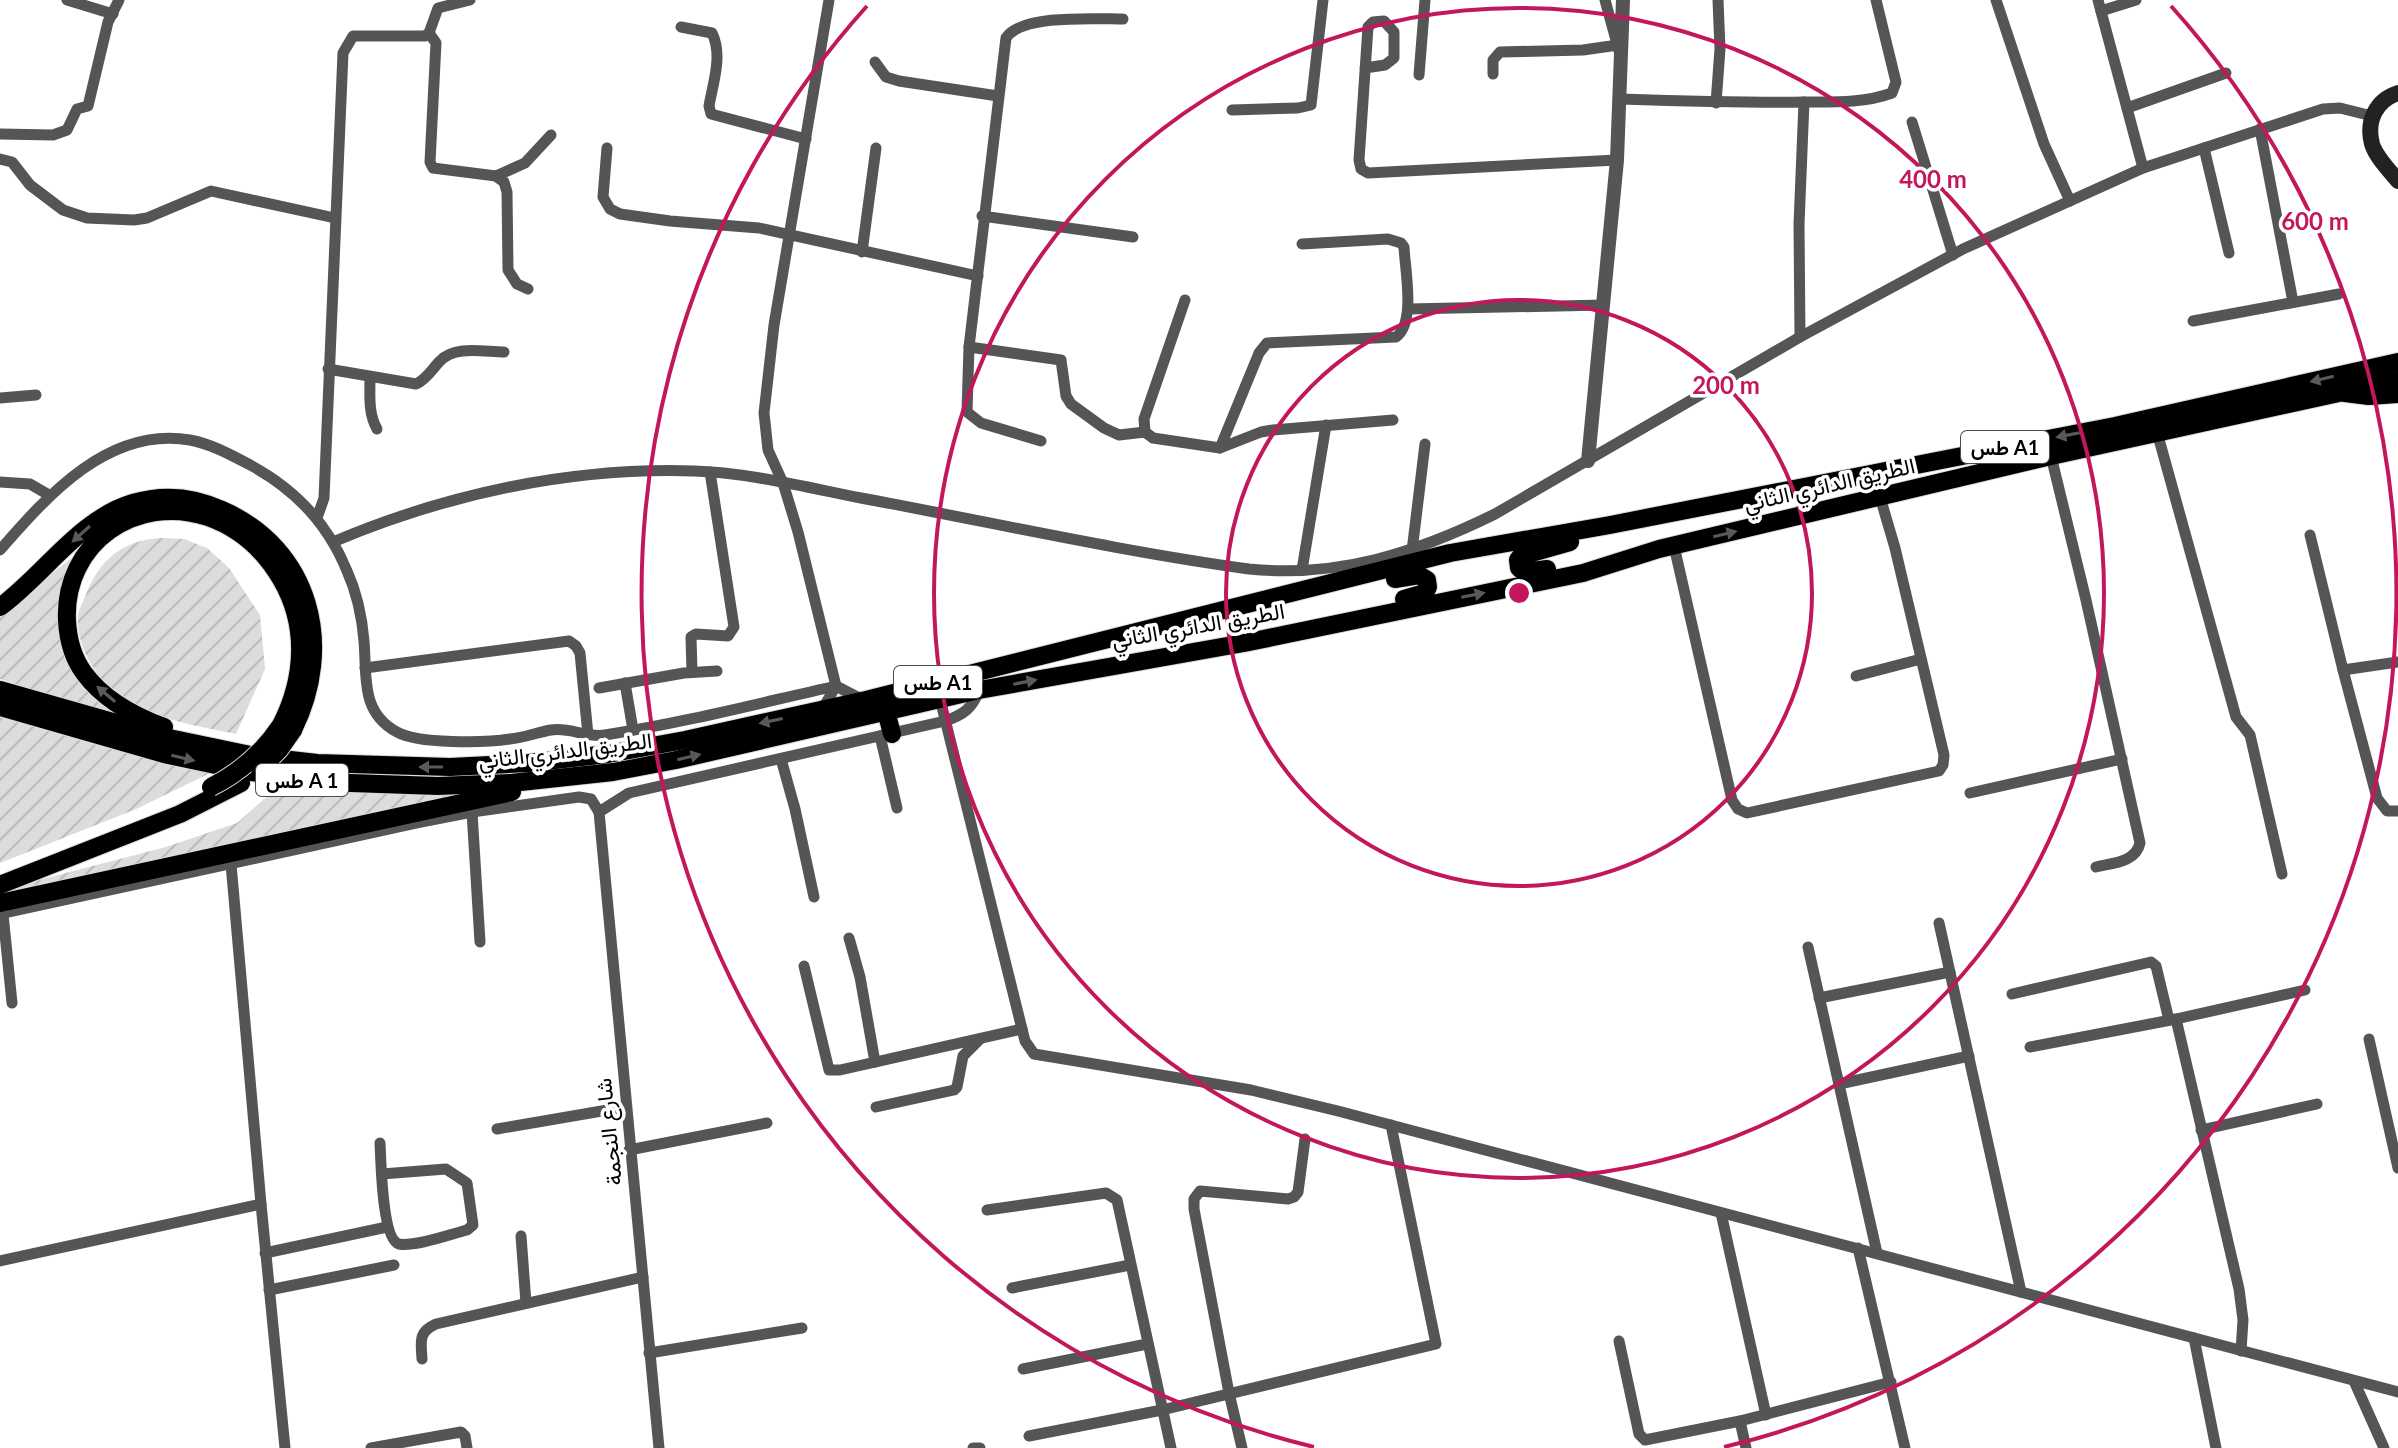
<svg xmlns="http://www.w3.org/2000/svg" width="2398" height="1448" font-family="Lato,Vazirmatn,sans-serif">
<style>
.garden{fill:url(#garden-furrows)}
.lines{fill:none;stroke-linecap:round;stroke-linejoin:round}
.primary-casing{stroke:#dbdbdb;stroke-width:20}
.trunk-casing{stroke:#dbdbdb;stroke-width:20}
.minor{stroke:#555;stroke-width:11}
.tertiary{stroke:#555;stroke-width:14}
.secondary{stroke:#222;stroke-width:16}
.primary{stroke:#000;stroke-width:18}
.trunk{stroke:#000;stroke-width:18}
.trunk-bridge-casing{stroke:#dbdbdb;stroke-width:20;stroke-linecap:butt}
.trunk-bridge{stroke:#000;stroke-width:18}
.oneway{fill:#595959}
.ring{fill:none;stroke:#c2185b;stroke-width:4}
.labels{text-anchor:middle;dominant-baseline:central;stroke-width:7;stroke-linejoin:round;paint-order:stroke}
.shield{fill:#fff;stroke:#4c4c4c;stroke-width:2}
.shield-label{font-size:20px;font-weight:bold;fill:#000}
.street-label{font-size:22px;fill:#000;stroke:#fff}
.centre{fill:#c2185b;stroke:#fff;stroke-width:4}
.ring-label{font-size:24px;text-anchor:middle;font-weight:bold;fill:#c2185b;stroke:#fff;stroke-width:7;stroke-linejoin:round;paint-order:stroke}
</style>
<defs>
<pattern id="garden-furrows" width="10" height="10" patternUnits="userSpaceOnUse" patternTransform="scale(2)"><rect width="10" height="10" fill="#dcdcdc"/><path d="M-1 1l2-2M0 10L10 0M9 11l2-2" fill="none" stroke="#bbb"/></pattern>
</defs>
<rect width="100%" height="100%" fill="#fff"/>
<g class="garden">
<path d="M159 538 184 539 207 548 229 568 260 615 265 669 236 734C193 725 144 718 110 688 92 671 76 642 78 617 78 609 84 601 86 594 100 559 123 541 159 538Z"/>
<path d="M78 553 68 571 77 670 140 721 74 704 0 679V614Z"/>
<path d="M0 717 112 749 210 773 134 810 0 863Z"/>
<path d="M280 785 462 794 0 897V893L39 880 166 847 237 823Z"/>
</g>
<g class="lines">
<defs>
<path id="primary" d="M2345 393 2369 396 2398 394"/>
<g id="trunk">
<path d="M1547 569 1524 572 1519 568 1518 560 1521 556 1570 542"/>
<path d="M1395 579 1419 575 1427 580 1428 587 1425 593 1404 599"/>
<path d="M0 607C44 575 79 519 133 503 163 494 194 497 222 510 311 549 335 646 293 730"/>
<path d="M0 690 169 738 255 756 317 763 450 767 529 763 608 754 685 740 866 700 1450 553 1610 525 2115 426 2398 362"/>
<path d="M0 707 168 755 244 771 321 782 438 786 511 783 613 772 676 760 979 690 1244 643 1583 573 1659 549 2051 456 2398 380"/>
<path d="M886 711 892 734"/>
<path d="M164 727C134 716 103 699 84 673 73 658 68 639 67 621 63 543 136 493 208 517 239 528 264 550 281 579 308 625 305 678 281 725"/>
<path d="M0 885 180 814 241 783"/>
<path d="M0 903 512 792"/>
</g>
</defs>
<use href="#primary" class="primary-casing"/>
<use href="#trunk" class="trunk-casing"/>
<g class="minor">
<path d="M67 0 113 14"/>
<path d="M1605 0 1619 51"/>
<path d="M1996 0 2044 144 2070 201"/>
<path d="M2098 0 2143 168"/>
<path d="M2101 11 2136 0"/>
<path d="M681 27 712 33C723 55 713 83 709 106L711 114 806 139"/>
<path d="M429 33 436 43 430 162 433 168 496 176 525 163 551 135"/>
<path d="M875 62 886 77 899 81 998 96"/>
<path d="M1365 68 1385 65 1394 58V32L1384 21 1373 22 1368 27 1359 160 1361 169 1368 173 1617 160"/>
<path d="M1493 74V60L1500 52 1583 50 1618 45"/>
<path d="M1419 75 1425 0"/>
<path d="M1620 99C1682 101 1744 103 1806 102 1834 102 1865 103 1892 93L1896 82 1876 0"/>
<path d="M1716 103 1720 49 1718 0"/>
<path d="M2127 108 2226 73"/>
<path d="M1232 110 1298 108 1311 105 1323 0"/>
<path d="M1912 122 1953 255"/>
<path d="M2260 129 2293 302"/>
<path d="M0 134 53 135 67 130 77 109 88 106 108 22 119 0"/>
<path d="M607 148 603 197 610 209 620 214 670 221 759 228 978 276"/>
<path d="M2204 148 2229 253"/>
<path d="M0 159 12 162 30 185 63 210 87 218 134 220 147 218 211 191 335 218"/>
<path d="M496 176 504 182 507 192 508 270 517 284 528 289"/>
<path d="M982 216 1133 237"/>
<path d="M862 252 876 148"/>
<path d="M1408 309 1604 305"/>
<path d="M2193 321 2339 294"/>
<path d="M1800 337 1799 224 1804 102"/>
<path d="M969 347 1061 360 1066 396 1071 404 1104 428 1119 435 1145 432 1153 438 1220 448 1261 432 1273 430 1393 420"/>
<path d="M328 369 416 384C427 379 432 369 440 361 455 345 484 352 504 352"/>
<path d="M370 377C370 396 368 413 377 429"/>
<path d="M0 398 36 395"/>
<path d="M1145 432 1144 419 1185 300"/>
<path d="M2157 432 2236 717 2250 735 2282 874"/>
<path d="M1041 441 981 423 967 412 969 347 1006 38C1021 14 1096 19 1123 19"/>
<path d="M1220 448 1259 353 1267 343 1396 337C1416 323 1405 270 1404 247L1401 243 1388 239 1302 244"/>
<path d="M2051 456 2086 600 2140 843C2136 862 2113 863 2096 867"/>
<path d="M0 482 30 484 49 495"/>
<path d="M317 518 324 498 343 53 353 36H425L429 33 438 8 470 0"/>
<path d="M2310 535 2343 670 2398 662"/>
<path d="M333 542C446 494 571 467 694 471 745 472 810 488 861 498 990 522 1119 551 1249 569 1338 578 1416 553 1495 514L1800 337 1963 249 2143 168 2323 109 2340 108 2372 116"/>
<path d="M1674 546 1732 800 1738 809 1747 813 1939 771 1943 765 1944 755 1895 548 1880 497"/>
<path d="M0 550C48 495 109 426 190 440 212 444 233 456 252 466 296 490 328 524 347 571 357 593 362 617 364 641 367 676 360 712 397 732 418 744 485 743 510 739 524 738 538 732 551 730 570 727 587 738 605 735 683 723 760 703 836 686L863 700"/>
<path d="M1412 551 1425 444"/>
<path d="M1302 570 1326 425"/>
<path d="M365 668 569 641 576 646 580 653 588 735"/>
<path d="M2343 670 2377 798 2387 811H2398"/>
<path d="M692 672 691 637 696 634 728 636 734 627 710 472"/>
<path d="M1856 676 1921 659"/>
<path d="M625 683 633 730"/>
<path d="M599 688 684 673 717 671"/>
<path d="M940 699 1025 1041 1034 1054 1251 1090 1338 1111 2398 1392"/>
<path d="M823 708 836 686 798 532 783 483 768 450 764 413 774 325 829 0"/>
<path d="M880 736 897 808"/>
<path d="M781 759 795 809 814 897"/>
<path d="M1970 793 2122 759"/>
<path d="M472 812 480 942"/>
<path d="M599 812 629 793 945 721C963 715 973 708 979 690"/>
<path d="M231 864 261 1204 285 1448"/>
<path d="M0 914 417 823 472 812 579 797 591 799 599 812 659 1448"/>
<path d="M3 914 12 1003"/>
<path d="M1939 923 2021 1292"/>
<path d="M849 938 860 977 875 1062"/>
<path d="M1808 947 1877 1253"/>
<path d="M804 966 829 1070H840L1022 1029"/>
<path d="M2012 994 2151 962 2156 966 2169 1020"/>
<path d="M1819 998 1950 972"/>
<path d="M2176 1019 2239 1289 2243 1320 2241 1351"/>
<path d="M2369 1039 2398 1168"/>
<path d="M2030 1047 2176 1019 2305 990"/>
<path d="M1839 1084 1969 1056"/>
<path d="M876 1107 954 1090 957 1087 963 1056 980 1039"/>
<path d="M497 1129 625 1107"/>
<path d="M2201 1130 2317 1104"/>
<path d="M380 1143C381 1161 382 1239 399 1244 415 1247 451 1234 467 1230L473 1225 467 1183 446 1169 382 1174"/>
<path d="M629 1150 767 1123"/>
<path d="M987 1210 1106 1193 1117 1200 1171 1448"/>
<path d="M1721 1213 1766 1415"/>
<path d="M521 1236 526 1303"/>
<path d="M1858 1248 1905 1448"/>
<path d="M265 1253 387 1227"/>
<path d="M0 1261 261 1204"/>
<path d="M1012 1288 1130 1265"/>
<path d="M269 1290 394 1265"/>
<path d="M2194 1338 2216 1448"/>
<path d="M1619 1341 1639 1434 1645 1440 1740 1421 1891 1382"/>
<path d="M649 1353 802 1328"/>
<path d="M422 1359C421 1341 418 1332 436 1324L643 1277"/>
<path d="M1023 1369 1147 1344"/>
<path d="M2354 1381 2384 1448"/>
<path d="M1740 1421 1746 1448"/>
<path d="M1029 1436 1162 1410 1436 1344 1391 1125"/>
<path d="M371 1448 461 1432 465 1436 467 1448"/>
<path d="M973 1448H980"/>
<path d="M1242 1448 1229 1393 1194 1209V1199L1200 1191 1288 1199 1294 1197 1298 1192 1305 1139"/>
</g>
<path class="tertiary" d="M1588 461 1617 160 1623 0"/>
<path class="secondary" d="M2398 93C2376 100 2366 121 2372 144 2376 157 2389 170 2398 181"/>
<use href="#primary" class="primary"/>
<use href="#trunk" class="trunk"/>
<defs>
<g id="trunk-bridge">
<path d="M260 769 279 750 293 730"/>
<path d="M211 787C241 772 263 752 281 725"/>
</g>
</defs>
<use href="#trunk-bridge" class="trunk-bridge-casing"/>
<use href="#trunk-bridge" class="trunk-bridge"/>
</g>
<defs><path id="oneway-solid" d="M-6-.8H1V-3.2L6.5 0L1 3.2V.8H-6Z" transform="scale(2)"/></defs>
<g class="oneway">
<use href="#oneway-solid" transform="translate(2322 379) rotate(167)"/>
<use href="#oneway-solid" transform="translate(2068 435) rotate(169)"/>
<use href="#oneway-solid" transform="translate(81 534) rotate(138)"/>
<use href="#oneway-solid" transform="translate(1725 534) rotate(-13)"/>
<use href="#oneway-solid" transform="translate(1473 595) rotate(-11)"/>
<use href="#oneway-solid" transform="translate(1025 682) rotate(-11)"/>
<use href="#oneway-solid" transform="translate(106 694) rotate(-140)"/>
<use href="#oneway-solid" transform="translate(771 721) rotate(168)"/>
<use href="#oneway-solid" transform="translate(689 757) rotate(-13)"/>
<use href="#oneway-solid" transform="translate(183 758) rotate(13)"/>
<use href="#oneway-solid" transform="translate(431 767) rotate(180)"/>
</g>
<g class="ring">
<circle cx="1519" cy="593" r="293"/>
<circle cx="1519" cy="593" r="585"/>
<path d="M1314 1447A878 878 0 0 1 867 6M2171 6A878 878 0 0 1 1724 1447"/>
</g>
<g class="labels">
<g class="shield">
<rect x="1961" y="431" width="88" height="32" rx="6"/>
<rect x="894" y="666" width="88" height="32" rx="6"/>
<rect x="256" y="764" width="92" height="32" rx="6"/>
</g>
<g class="shield-label">
<text x="2005" y="447">طس A1</text>
<text x="938" y="682">طس A1</text>
<text x="302" y="780">طس A 1</text>
</g>
<g class="street-label">
<text transform="translate(1829 484) rotate(-13)">الطريق الدائري الثاني</text>
<text transform="translate(1198 625) rotate(-10)">الطريق الدائري الثاني</text>
<text transform="translate(565 750) rotate(-7)">الطريق الدائري الثاني</text>
<text transform="translate(608 1132) rotate(-96)">شارع النجمة</text>
</g>
</g>
<circle cx="1519" cy="593" r="12" class="centre"/>
<g class="ring-label">
<text x="1933" y="188">400 m</text>
<text x="2315" y="230">600 m</text>
<text x="1726" y="394">200 m</text>
</g>
</svg>
